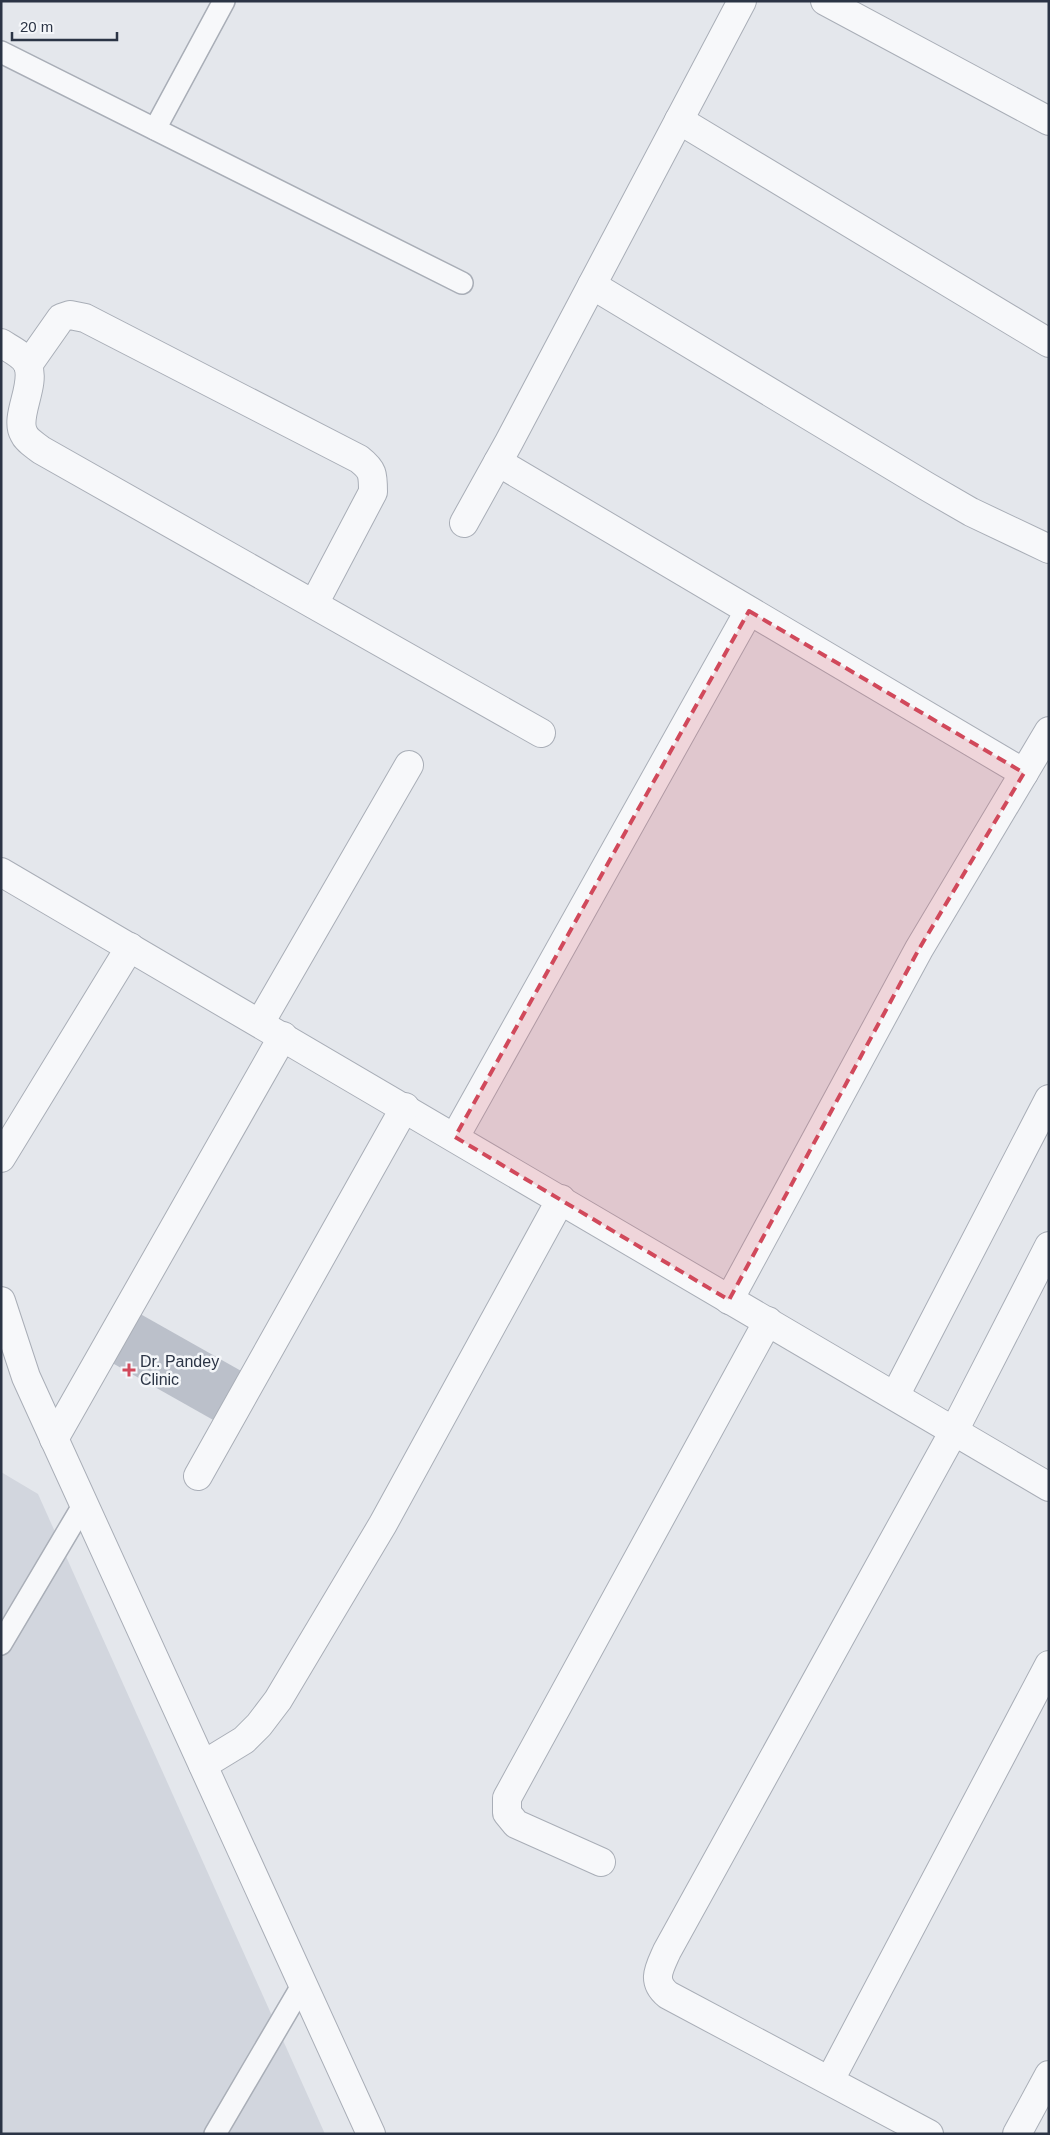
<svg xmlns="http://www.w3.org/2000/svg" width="1050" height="2135" font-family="Helvetica,sans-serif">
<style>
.built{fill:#d2d6de}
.building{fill:#bbc0ca}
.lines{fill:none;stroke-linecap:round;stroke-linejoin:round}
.service-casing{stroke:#a9aeb7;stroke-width:24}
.minor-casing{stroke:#a9aeb7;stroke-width:30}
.tertiary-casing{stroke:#a9aeb7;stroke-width:30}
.service{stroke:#f7f8fa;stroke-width:21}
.minor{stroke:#f7f8fa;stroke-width:28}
.tertiary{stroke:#f7f8fa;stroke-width:28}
.marked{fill:#d1495b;fill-opacity:0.2;stroke:#d1495b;stroke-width:4;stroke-dasharray:10 6;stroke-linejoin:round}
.poi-dot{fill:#d1495b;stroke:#f4f6f9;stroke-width:2}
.labels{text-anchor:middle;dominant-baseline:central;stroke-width:5;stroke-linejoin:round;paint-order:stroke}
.poi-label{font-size:16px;fill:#2b3445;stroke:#f4f6f9;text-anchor:start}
</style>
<rect width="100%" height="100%" fill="#e4e7ec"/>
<path class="built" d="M1 1472 38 1494 325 2134H1Z"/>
<path class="building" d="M135 1311 243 1372 215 1421 107 1360Z"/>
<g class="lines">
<defs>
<g id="service">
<path d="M1 52 462 283"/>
<path d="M155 129 224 1"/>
<path d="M1 1644 84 1504"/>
<path d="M215 2134 303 1984"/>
</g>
<g id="minor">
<path d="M825 1 1049 121"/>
<path d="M679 120 1049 343"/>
<path d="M592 285 926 486 971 512 1049 549"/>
<path d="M1 343C10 349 24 355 28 365 36 386 14 417 24 434 27 441 35 445 41 450L541 733"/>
<path d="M28 365 61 318 70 315 85 318 359 459C373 470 373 474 373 492L314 604"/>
<path d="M498 462 1024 773"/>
<path d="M464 523 509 442 742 1"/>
<path d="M1 872 1049 1487"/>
<path d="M260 1023 409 765"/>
<path d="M455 1137 749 611"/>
<path d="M1 1158 130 947"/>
<path d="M729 1300 919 949 1049 731"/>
<path d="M895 1396 1049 1099"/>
<path d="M54 1439 283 1036"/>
<path d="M198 1476 405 1107"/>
<path d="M203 1765 244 1740 259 1725 278 1700 383 1524 561 1199"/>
<path d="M601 1862 516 1824 507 1813V1798L768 1321"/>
<path d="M830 2080 1049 1665"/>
<path d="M929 2134 668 1995C651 1981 659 1969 667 1951L954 1431 1049 1246"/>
<path d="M1017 2134 1049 2075"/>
</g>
<path id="tertiary" d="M1 1301 26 1377 371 2134"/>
</defs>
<use href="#service" class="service-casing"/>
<use href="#minor" class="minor-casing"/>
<use href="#tertiary" class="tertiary-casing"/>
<use href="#service" class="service"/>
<use href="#minor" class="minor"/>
<use href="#tertiary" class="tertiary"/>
</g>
<path class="marked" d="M749 611 1024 773 919 949 729 1300 455 1137Z"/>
<path class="poi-dot" d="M126.5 1362.5h5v5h5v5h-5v5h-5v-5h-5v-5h5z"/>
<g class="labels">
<g class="poi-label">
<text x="140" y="1361">Dr. Pandey<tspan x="140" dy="18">Clinic</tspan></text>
</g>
</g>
<rect width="1050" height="2135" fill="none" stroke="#2b3445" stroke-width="5"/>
<path d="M12 32v8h105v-8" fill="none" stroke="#2b3445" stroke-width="2.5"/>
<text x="20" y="32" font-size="15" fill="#2b3445" stroke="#f4f6f9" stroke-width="4" paint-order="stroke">20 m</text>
</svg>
